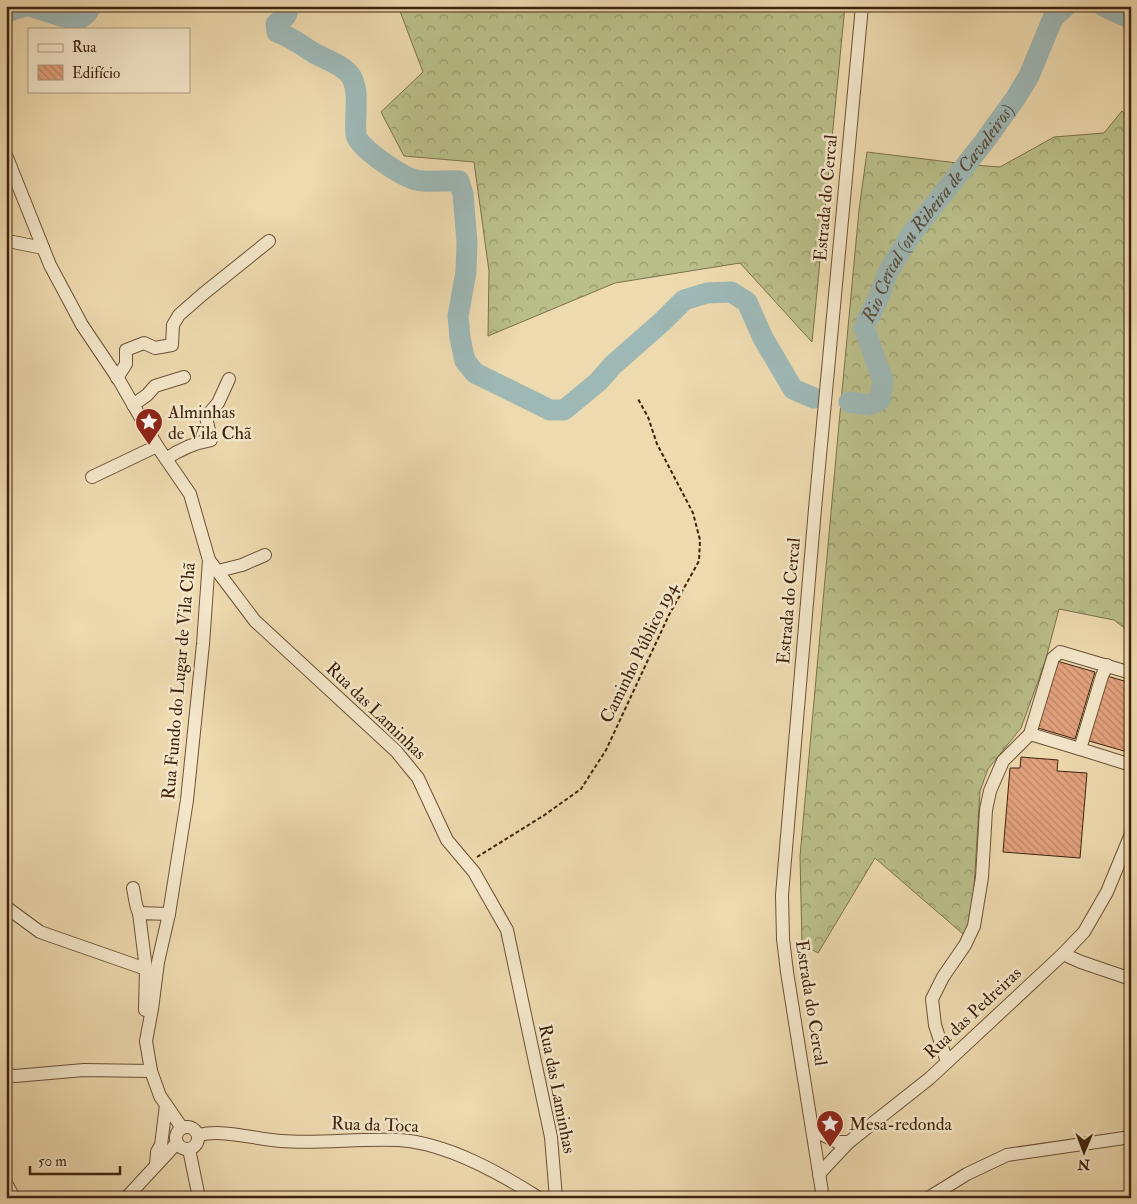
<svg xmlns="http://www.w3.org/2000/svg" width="1137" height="1204" font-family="'IM FELL Double Pica',serif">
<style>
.forest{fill:url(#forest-crowns);stroke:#7c714c}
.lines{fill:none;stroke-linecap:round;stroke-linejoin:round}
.river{stroke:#9eb8b6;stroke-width:21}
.building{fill:url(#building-back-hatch);stroke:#3f230d}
.minor-casing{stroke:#6b5136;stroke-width:14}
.path{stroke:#3f230d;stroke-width:2;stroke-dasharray:4 2.5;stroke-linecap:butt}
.minor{stroke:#f4e7cb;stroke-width:12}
.labels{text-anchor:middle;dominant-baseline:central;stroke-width:5;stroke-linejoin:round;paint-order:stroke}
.street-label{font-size:18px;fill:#3f230d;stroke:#f4e7cb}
.poi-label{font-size:18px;fill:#3f230d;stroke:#f4e7cb;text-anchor:start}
.water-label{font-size:19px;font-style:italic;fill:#574837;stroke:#f4e7cb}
</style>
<defs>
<pattern id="forest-crowns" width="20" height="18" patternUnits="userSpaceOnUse" patternTransform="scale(1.25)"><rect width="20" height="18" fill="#babf8a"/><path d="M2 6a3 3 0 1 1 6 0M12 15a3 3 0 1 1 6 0" fill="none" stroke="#999b6f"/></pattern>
<pattern id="building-back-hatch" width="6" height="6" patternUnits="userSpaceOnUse" patternTransform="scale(1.25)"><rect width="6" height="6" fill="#e2a27d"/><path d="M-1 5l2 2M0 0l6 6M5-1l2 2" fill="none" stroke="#b98465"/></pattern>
</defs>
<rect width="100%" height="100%" fill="#eedaaf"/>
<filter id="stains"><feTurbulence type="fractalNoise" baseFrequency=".004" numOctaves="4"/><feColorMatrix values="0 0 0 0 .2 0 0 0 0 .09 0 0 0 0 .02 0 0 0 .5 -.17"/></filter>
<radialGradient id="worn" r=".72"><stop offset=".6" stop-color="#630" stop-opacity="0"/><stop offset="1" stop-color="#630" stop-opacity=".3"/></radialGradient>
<g class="forest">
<path d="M398 6H845L812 342 740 263 615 283 488 336 489 271 474 162 404 156 381 112 423 72Z"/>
<path d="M1122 111 1131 120V633L1114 620 1059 609 1045 662 1021 728 988 769 980 791 972 919 963 934 875 858 818 953 802 944 800 856 839 424 859 210 867 152 974 165 1000 167 1054 137 1104 133Z"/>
</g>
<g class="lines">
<g class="river">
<path d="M29 6 77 21 87 13 91 6"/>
<path d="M289 6 286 16 276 24 277 32C291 37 301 45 314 53 325 59 346 66 352 78 360 94 354 118 356 135 358 148 403 177 416 180 429 183 445 180 459 181L463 194 467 242 466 272 458 316 460 338 465 361 475 373 550 410H564L598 382 613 365 663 321 684 300 707 293 731 292 747 302 763 338 793 389 814 398"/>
<path d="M1103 6 1131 19"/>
<path d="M6 12 26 6"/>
<path id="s1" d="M849 402 869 405 880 400 883 381 864 327 879 297 888 272 912 233 984 142 1015 99 1029 76 1053 18 1066 6"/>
</g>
</g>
<g class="building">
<path d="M1057 661 1095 672 1075 739 1038 728Z"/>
<path d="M1107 676 1131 683V753L1089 741Z"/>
<path d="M1021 757 1058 760 1057 771 1087 773 1080 858 1003 852 1010 768H1020Z"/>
</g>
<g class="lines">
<defs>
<g id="minor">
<path d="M6 155 50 265 82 325 119 380 157 446 190 494 209 560 203 644 187 800 169 914 158 962 152 1009 146 1041 151 1071 160 1096 182 1128"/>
<path d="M6 242H13L43 248"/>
<path d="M117 378 126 364V350L144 343 155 348 172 345 173 325 179 315 203 294 269 241"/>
<path d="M133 405 147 395 155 386 184 377"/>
<path d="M166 459C180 449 194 443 211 440L206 417 218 403 229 379"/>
<path d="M92 477 157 446"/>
<path d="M209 560 255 621 396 751 418 778 447 840 474 872 507 930 551 1137 556 1198"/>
<path d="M218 571 242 565 265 555"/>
<path d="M1107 665 1102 676 1080 749 1131 765"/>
<path d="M1030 734 1080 749"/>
<path d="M133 888C135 897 135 905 139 913"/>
<path d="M6 907 40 932 146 969 145 1010"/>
<path d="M1063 954 1084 932 1107 892 1131 834"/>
<path d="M146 969 139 913 169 914"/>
<path d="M947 1062 935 1025 932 999 943 977 965 945 974 926 982 877 986 810 990 791 1003 761 1030 734 1053 658 1060 652 1131 673"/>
<path d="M6 1074 15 1076 84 1070 151 1071"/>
<circle cx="187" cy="1138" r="11"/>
<path d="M813 1130 837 1142H849L819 1174"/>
<path d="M198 1135C225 1129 253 1139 281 1141 320 1144 360 1138 399 1140 447 1143 500 1173 539 1198"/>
<path d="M849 1142 930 1078 1063 954 1081 962 1131 979"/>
<path d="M189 1149 199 1198"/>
<path d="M156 1165 157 1152 161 1145 166 1105"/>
<path d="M6 1183 12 1194 11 1198"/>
<path d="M126 1198 177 1143"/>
<path d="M823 1198 787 972 783 939 782 895 815 509 862 6"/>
<path d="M928 1198 967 1174 1007 1155 1131 1137"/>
</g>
</defs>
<use href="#minor" class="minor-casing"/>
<path class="path" d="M477 857 543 816 581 789 606 750 669 615 699 561 700 540 693 513 657 444 648 417 638 399"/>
<use href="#minor" class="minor"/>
</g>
<defs>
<symbol id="sight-pin" viewBox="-11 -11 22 30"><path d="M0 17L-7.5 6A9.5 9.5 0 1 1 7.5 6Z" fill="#8f2418" stroke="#f4e7cb"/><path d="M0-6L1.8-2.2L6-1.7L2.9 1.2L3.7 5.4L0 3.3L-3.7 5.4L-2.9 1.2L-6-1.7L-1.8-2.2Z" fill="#fff"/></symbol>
</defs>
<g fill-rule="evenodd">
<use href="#sight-pin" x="133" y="406" width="32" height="43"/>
<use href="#sight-pin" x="814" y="1108" width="32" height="43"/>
</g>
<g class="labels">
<g class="street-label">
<text transform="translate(826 198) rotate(-85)">Estrada do Cercal</text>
<text transform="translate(789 601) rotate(-85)">Estrada do Cercal</text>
<text transform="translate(639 653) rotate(-64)">Caminho Público 194</text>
<text transform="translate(179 681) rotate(-85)">Rua Fundo do Lugar de Vila Chã</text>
<text transform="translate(376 711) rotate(44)">Rua das Laminhas</text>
<text transform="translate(811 1003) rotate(81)">Estrada do Cercal</text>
<text transform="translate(973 1013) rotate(-43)">Rua das Pedreiras</text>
<text transform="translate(557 1089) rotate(79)">Rua das Laminhas</text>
<text transform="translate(375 1125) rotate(2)">Rua da Toca</text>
</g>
<g class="poi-label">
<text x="168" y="412">Alminhas<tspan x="168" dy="21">de Vila Chã</tspan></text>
<text x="849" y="1124">Mesa-redonda</text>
</g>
<g class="water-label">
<text stroke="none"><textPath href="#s1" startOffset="245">Rio Cercal (ou Ribeira de Cavaleiros)</textPath></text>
</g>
</g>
<rect width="1137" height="1204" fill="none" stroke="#eedaaf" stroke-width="25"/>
<rect x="8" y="8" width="1122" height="1189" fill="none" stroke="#3f230d" stroke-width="2.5"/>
<rect x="12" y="12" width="1112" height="1179" fill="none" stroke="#3f230d"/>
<rect x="28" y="28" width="162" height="65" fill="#f4e7cb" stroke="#ac997f"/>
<rect x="38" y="44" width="25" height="8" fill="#f4e7cb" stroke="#ac997f"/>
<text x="72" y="52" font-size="15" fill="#3f230d">Rua</text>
<rect x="38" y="65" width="25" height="15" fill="url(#building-back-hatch)" stroke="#ac997f"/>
<text x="72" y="78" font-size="15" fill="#3f230d">Edifício</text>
<g transform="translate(1084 1152) rotate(181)" stroke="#f4e7cb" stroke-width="4" paint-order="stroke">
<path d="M0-4L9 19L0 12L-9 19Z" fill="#3f230d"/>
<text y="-8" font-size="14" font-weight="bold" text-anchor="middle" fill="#3f230d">N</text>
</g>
<path d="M30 1166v8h90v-8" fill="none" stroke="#3f230d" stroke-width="2.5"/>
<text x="38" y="1166" font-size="15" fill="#3f230d" stroke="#f4e7cb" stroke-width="4" paint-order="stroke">50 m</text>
<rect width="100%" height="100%" filter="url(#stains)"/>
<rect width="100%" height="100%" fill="url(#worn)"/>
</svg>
